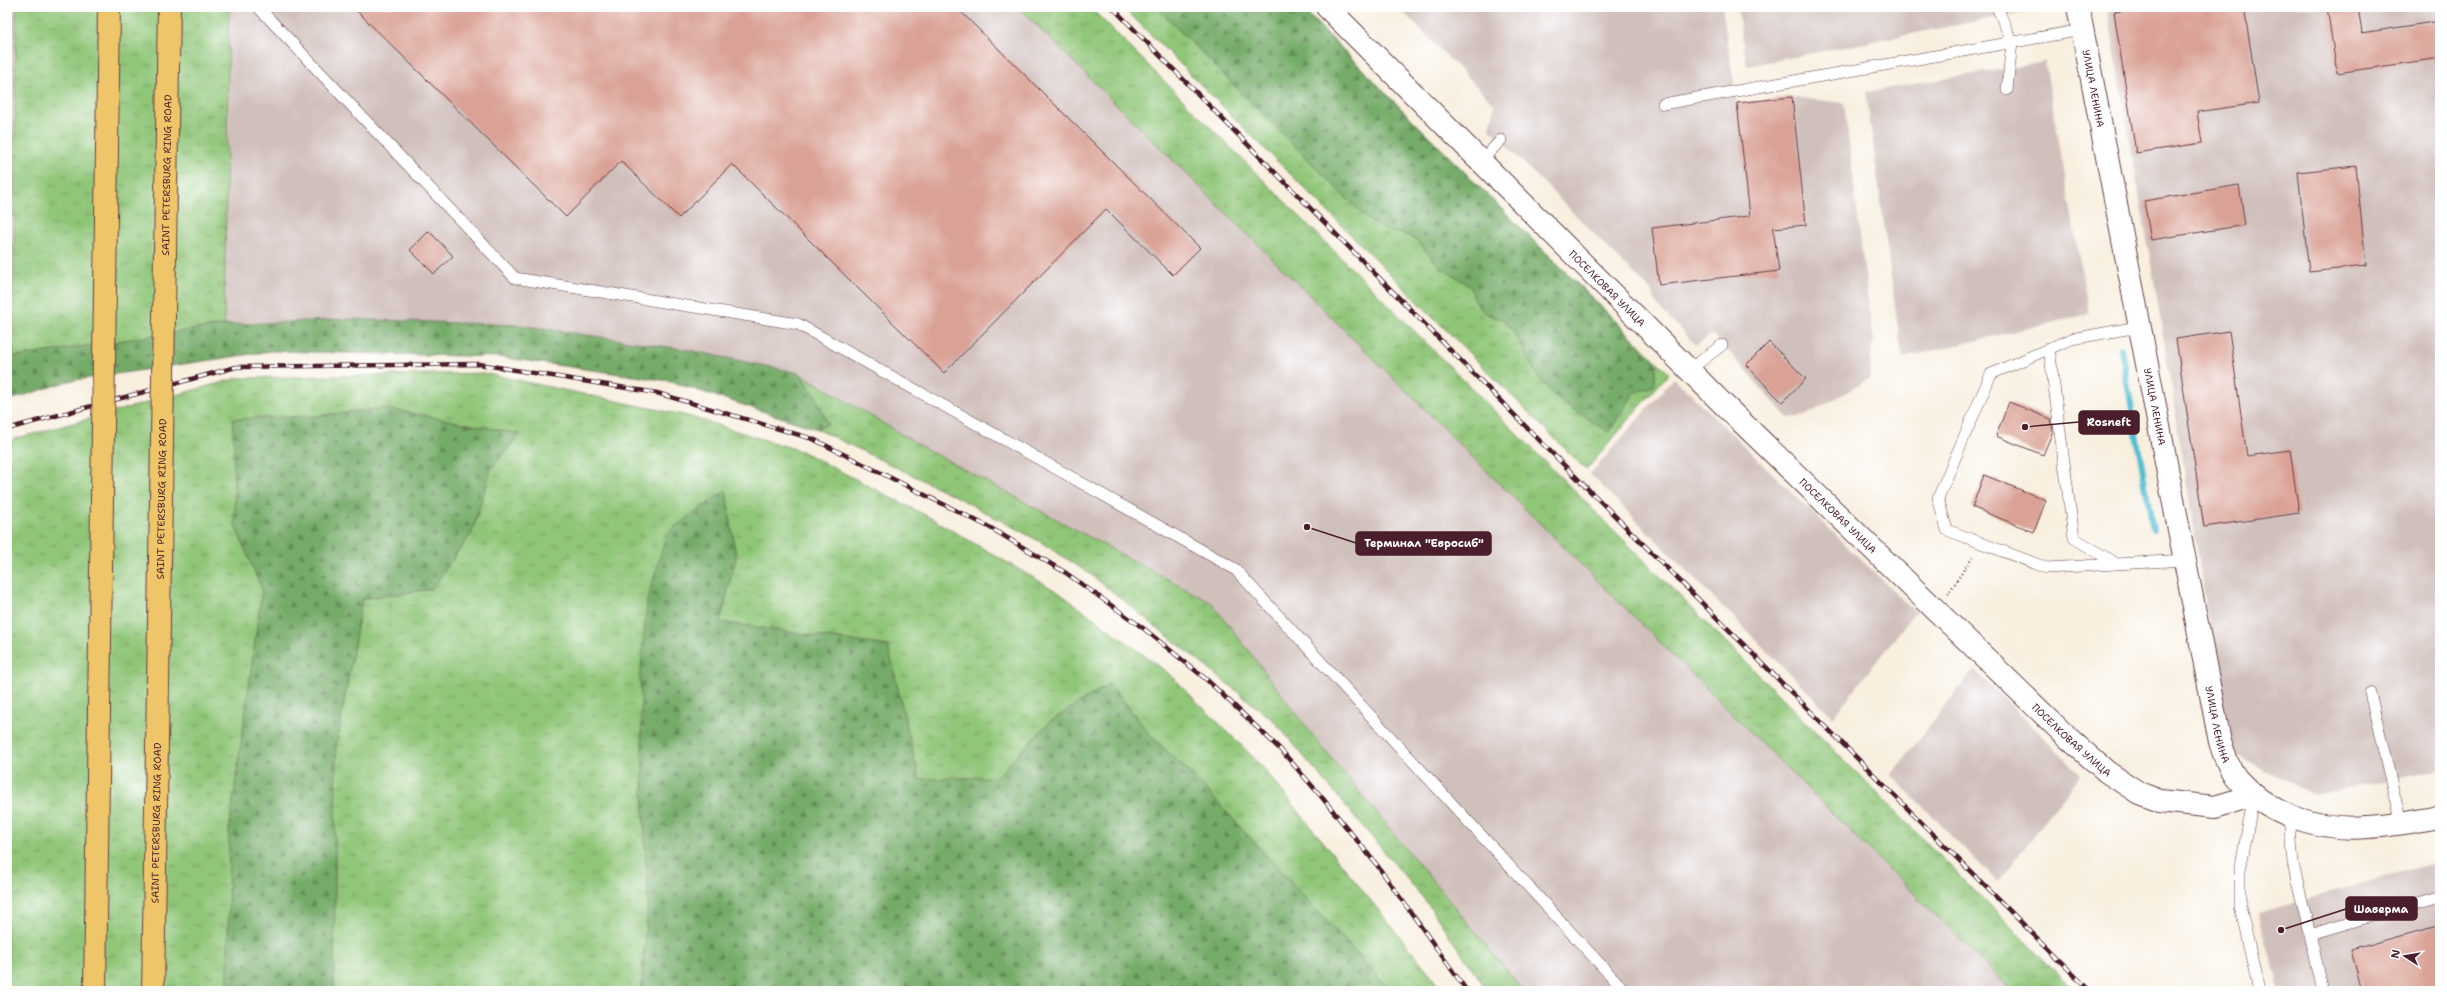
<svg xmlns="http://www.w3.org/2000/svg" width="2447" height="998" font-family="'Shantell Sans',sans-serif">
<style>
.industrial{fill:#d0c0bc}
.grass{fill:url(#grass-tufts);stroke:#6d7252}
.forest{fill:url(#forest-firs);stroke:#5f654a}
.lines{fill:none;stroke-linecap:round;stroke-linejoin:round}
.stream{stroke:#54bed1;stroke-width:6}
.building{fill:#daa296}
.service-casing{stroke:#643e46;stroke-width:12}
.minor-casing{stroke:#643e46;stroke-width:24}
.tertiary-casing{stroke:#643e46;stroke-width:24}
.path{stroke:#643e46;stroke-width:2.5;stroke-dasharray:1 3;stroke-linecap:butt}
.service{stroke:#fff;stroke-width:11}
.minor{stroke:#fff;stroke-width:22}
.tertiary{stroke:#fff;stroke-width:22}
.rail-casing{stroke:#4a1f2b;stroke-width:4.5}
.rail{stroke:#fff;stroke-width:3;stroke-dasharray:9;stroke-linecap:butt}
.motorway-bridge-casing{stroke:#643e46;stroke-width:24;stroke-linecap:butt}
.motorway-bridge{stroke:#eec569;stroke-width:22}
.labels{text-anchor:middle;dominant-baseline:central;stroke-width:3.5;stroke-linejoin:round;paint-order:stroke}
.street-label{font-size:10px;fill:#4a1f2b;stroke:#fff}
.leader{fill:none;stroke:#4a1f2b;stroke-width:1.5}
.callout-dot{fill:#4a1f2b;stroke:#fff;stroke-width:1.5}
.callout{fill:#4a1f2b;stroke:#4a1f2b;stroke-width:1.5}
.callout-label{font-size:11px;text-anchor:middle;font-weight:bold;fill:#fff}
</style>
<defs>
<pattern id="grass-tufts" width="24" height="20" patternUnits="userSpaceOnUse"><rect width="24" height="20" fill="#90c678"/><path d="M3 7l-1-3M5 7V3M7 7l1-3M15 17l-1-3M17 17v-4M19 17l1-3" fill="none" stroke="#78a063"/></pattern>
<pattern id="forest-firs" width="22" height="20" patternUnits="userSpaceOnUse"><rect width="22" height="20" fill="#74ab68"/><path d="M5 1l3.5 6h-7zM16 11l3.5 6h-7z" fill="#618b56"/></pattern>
</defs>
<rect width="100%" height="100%" fill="#fff"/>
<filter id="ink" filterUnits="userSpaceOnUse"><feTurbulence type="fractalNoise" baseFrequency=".025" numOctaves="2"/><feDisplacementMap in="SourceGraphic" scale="8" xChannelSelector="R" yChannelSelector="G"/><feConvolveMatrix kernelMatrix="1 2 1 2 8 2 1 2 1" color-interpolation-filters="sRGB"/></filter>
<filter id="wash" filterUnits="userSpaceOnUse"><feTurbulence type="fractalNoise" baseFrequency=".012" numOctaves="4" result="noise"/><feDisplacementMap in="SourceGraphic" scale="16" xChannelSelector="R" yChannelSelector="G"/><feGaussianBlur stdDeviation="0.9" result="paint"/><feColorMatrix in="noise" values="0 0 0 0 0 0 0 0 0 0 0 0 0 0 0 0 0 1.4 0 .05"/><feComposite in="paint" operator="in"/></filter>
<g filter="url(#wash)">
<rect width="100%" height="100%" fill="#f8efdf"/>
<g class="industrial">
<path d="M7 7H16L13 355 7 356Z"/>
<path d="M229 7H1018L2012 991H1524L1318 742 1212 603 928 450 799 373 689 350 519 325 349 319 224 325Z"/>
<path d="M1398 7H1722L1737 103 1792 97 1844 103 1873 341 1869 379 1805 416 1788 418 1713 334 1696 345 1659 308 1651 291 1490 129 1495 105Z"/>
<path d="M1737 7H2034V10L1747 66Z"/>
<path d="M2107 7H2440V770L2314 795 2229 751 2163 334Z"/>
<path d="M2045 62 2089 314 1902 358 1866 92Z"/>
<path d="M1674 378 1915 612 1833 717 1590 474Z"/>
<path d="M1974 669 2081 774 1998 882 1891 775Z"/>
<path d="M2440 861V991H2280L2258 913Z"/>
</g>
<g class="grass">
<path d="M16 7H229L224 325 7 358 13 354Z"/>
<path d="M1018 7H1090L2075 991H2012Z"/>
<path d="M1123 7H1301L1472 180 1669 373 1586 470Z"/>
<path d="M483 373 688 416 801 451 929 517 1058 592 1167 672 1261 765 1444 991H1391L1200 783 1151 736 1110 684 1048 723 997 777 919 779 888 646 720 622 736 557 726 490 643 752 644 820 648 899 641 991H334L336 749 362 599 432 589 472 532 491 469 520 434 384 408 317 416 233 419 235 525 262 590 229 831 228 991H7V441L238 378Z"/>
<path d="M799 373 928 450 1212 603 1318 742 1524 991H1488L1424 899 1274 721 1090 574 1039 541 953 495 817 429 828 423 815 395Z"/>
</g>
<g class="forest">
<path d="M1299 7 1657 364 1654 386 1634 393 1609 432C1592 422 1559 402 1546 387 1529 367 1521 339 1503 319 1484 317 1475 305 1470 286L1441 268 1417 241 1407 235 1386 230 1367 219 1157 8Z"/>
<path d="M349 319 519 325 689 350 799 373 815 395 828 424 817 429 669 381 499 357 272 351 69 381 7 401V358L224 325Z"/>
<path d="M384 408 520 434 491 469 472 532 432 589 362 599 336 749 334 991H228L229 831 262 590 235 525 233 419 317 416Z"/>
<path d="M726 490 736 557 720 622 888 646 919 779 997 777 1048 723 1110 683 1151 736 1200 783 1391 991H641L648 899 644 820 640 677 647 601 667 533Z"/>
</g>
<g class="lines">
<path class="stream" d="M2121 348 2153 529"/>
</g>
<g id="blocks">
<g class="building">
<path d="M353 7H956L1200 248 1173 275 1106 209 944 373 732 164 679 218 621 161 566 217Z"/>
<path d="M2147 7H2244L2259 103 2197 112 2202 143 2136 153 2114 12Z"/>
<path d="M2327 7H2358L2362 33 2440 21V58L2337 73Z"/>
<path d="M1792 97 1806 225 1773 228 1779 271 1659 285 1652 228 1750 216 1737 103Z"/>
<path d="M2356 166 2366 266 2309 272 2298 172Z"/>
<path d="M2239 185 2245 225 2151 240 2144 201Z"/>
<path d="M429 231 453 256 434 274 410 250Z"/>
<path d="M2229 331 2247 456 2290 450 2299 513 2204 527 2176 339Z"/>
<path d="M1769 342 1806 379 1782 402 1746 365Z"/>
<path d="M2009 402 2051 419 2053 431 2043 455 1996 436Z"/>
<path d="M1984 475 2046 500 2034 532 1972 507Z"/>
<path d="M2440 925V991H2362L2351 950Z"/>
</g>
</g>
</g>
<g filter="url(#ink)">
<use href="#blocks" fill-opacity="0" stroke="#643e46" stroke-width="1"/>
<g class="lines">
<defs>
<g id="service">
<path d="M258 7 515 278 798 324 1235 569 1625 991"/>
<path d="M1997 7 2012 42 2007 90"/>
<path d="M1663 104 2082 30"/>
<path d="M1481 161 1501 140"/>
<path d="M2138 327 2071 339 1991 374 1938 498 1947 530 2047 568 2185 560"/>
<path d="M2049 348 2074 538 2115 563"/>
<path d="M1689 370 1722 345"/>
<path d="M2370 693 2401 823"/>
<path d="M2254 795 2240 871V905L2259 991"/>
<path d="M2289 816 2293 864 2310 934"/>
<path d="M2323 991 2310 934 2440 896"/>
</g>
<g id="minor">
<path id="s1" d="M1327 7 1724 405 2067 737 2107 772 2139 793 2160 801 2215 807 2254 795"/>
</g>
<g id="tertiary">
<path id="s2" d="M2078 7 2220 742C2224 755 2229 770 2238 780 2270 816 2321 831 2368 827 2392 826 2416 821 2440 817"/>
</g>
</defs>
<use href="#service" class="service-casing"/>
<use href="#minor" class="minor-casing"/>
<use href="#tertiary" class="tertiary-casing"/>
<path class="path" d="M1948 594 1973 556"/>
<use href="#service" class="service"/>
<use href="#minor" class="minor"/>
<use href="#tertiary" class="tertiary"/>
<defs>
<g id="rail">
<path d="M1112 7 1544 445 2090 991"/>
<path d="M7 429 236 367 479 364 657 393 813 439 989 527 1066 573 1143 628 1207 680 1280 749 1320 795 1377 865 1467 991"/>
</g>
</defs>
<use href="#rail" class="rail-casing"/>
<use href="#rail" class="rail"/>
<defs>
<g id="motorway-bridge">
<path d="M95 991 109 7"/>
<path id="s3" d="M153 991 169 7"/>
</g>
</defs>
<use href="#motorway-bridge" class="motorway-bridge-casing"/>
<use href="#motorway-bridge" class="motorway-bridge"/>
</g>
</g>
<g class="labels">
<g class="street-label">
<text stroke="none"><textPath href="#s2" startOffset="83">УЛИЦА ЛЕНИНА</textPath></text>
<text stroke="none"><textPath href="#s3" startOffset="816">SAINT PETERSBURG RING ROAD</textPath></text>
<text stroke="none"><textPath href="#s1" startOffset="397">ПОСЕЛКОВАЯ УЛИЦА</textPath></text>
<text stroke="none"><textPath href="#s2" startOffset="407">УЛИЦА ЛЕНИНА</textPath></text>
<text stroke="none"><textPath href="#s3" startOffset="492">SAINT PETERSBURG RING ROAD</textPath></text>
<text stroke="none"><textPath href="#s1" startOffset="721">ПОСЕЛКОВАЯ УЛИЦА</textPath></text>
<text stroke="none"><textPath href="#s2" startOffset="731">УЛИЦА ЛЕНИНА</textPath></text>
<text stroke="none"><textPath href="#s1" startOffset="1045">ПОСЕЛКОВАЯ УЛИЦА</textPath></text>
<text stroke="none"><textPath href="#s3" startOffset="168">SAINT PETERSBURG RING ROAD</textPath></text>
</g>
</g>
<path class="leader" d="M2025 427L2079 422M1307 527L1356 543M2281 930L2346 909"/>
<g class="callout-dot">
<circle cx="2025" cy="427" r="4"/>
<circle cx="1307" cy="527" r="4"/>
<circle cx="2281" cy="930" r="4"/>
</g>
<g class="callout">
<rect x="2079" y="411" width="60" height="23" rx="4"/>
<rect x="1356" y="532" width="135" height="23" rx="4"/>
<rect x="2346" y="897" width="71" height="23" rx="4"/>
</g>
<g class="callout-label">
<text x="2109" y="426">Rosneft</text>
<text x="1424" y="547">Терминал "Евросиб"</text>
<text x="2381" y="913">Шаверма</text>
</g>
<rect width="2447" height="998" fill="none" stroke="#fff" stroke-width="24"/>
<g transform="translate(2405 956) rotate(282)" stroke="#ffffff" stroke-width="3" paint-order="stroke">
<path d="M0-3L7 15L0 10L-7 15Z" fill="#4a1f2b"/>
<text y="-6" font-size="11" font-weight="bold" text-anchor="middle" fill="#4a1f2b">N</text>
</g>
</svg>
